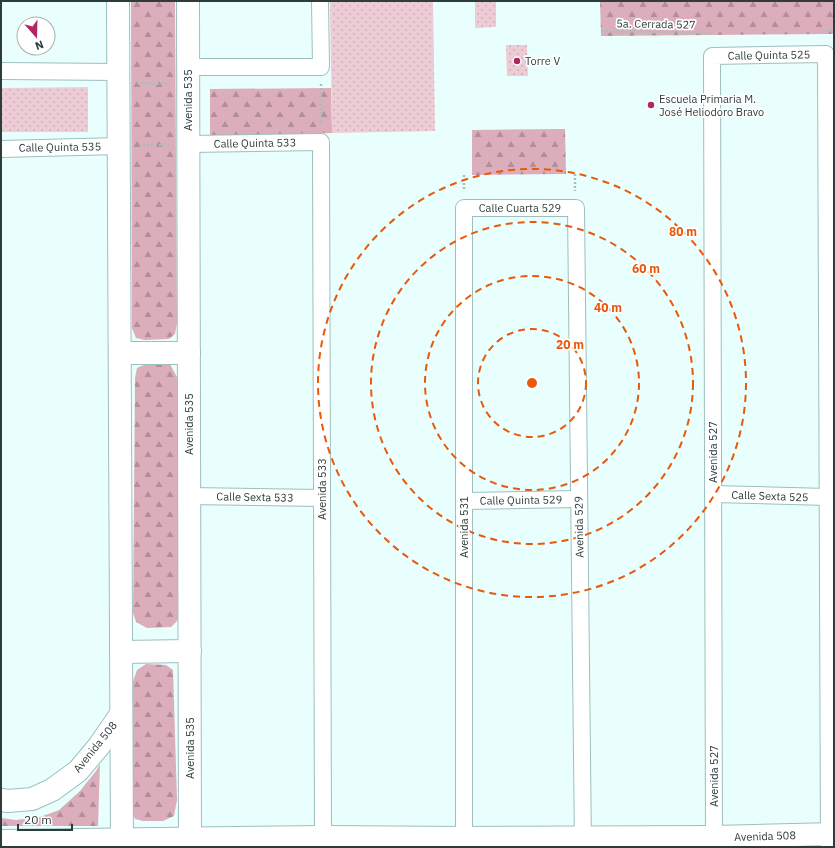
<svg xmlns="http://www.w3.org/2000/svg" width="835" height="848" font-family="'IBM Plex Sans',sans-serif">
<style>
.grass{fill:url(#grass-dots)}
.forest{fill:url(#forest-firs)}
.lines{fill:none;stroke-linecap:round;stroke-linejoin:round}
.street-casing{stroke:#9cbfbe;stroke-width:18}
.secondary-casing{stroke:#9cbfbe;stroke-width:24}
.primary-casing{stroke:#9cbfbe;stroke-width:24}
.path{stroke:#a9bdbb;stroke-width:2.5;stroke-dasharray:2 2;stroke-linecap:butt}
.street{stroke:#fff;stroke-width:16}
.secondary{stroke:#fff;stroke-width:22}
.primary{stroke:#fff;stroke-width:22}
.ring{fill:none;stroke:#e8590c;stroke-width:2;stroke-dasharray:7 5}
.poi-dot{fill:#b12664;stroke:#fff;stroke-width:1.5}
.labels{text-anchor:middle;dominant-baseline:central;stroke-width:3.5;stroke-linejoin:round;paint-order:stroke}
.street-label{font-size:11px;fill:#2e3d3c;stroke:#fff}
.poi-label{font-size:11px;fill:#2e3d3c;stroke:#fff;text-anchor:start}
.centre{fill:#e8590c;stroke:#fff;stroke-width:2}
.ring-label{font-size:12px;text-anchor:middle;font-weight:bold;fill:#e8590c;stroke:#fff;stroke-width:3.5;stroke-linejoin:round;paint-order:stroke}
</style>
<defs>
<pattern id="grass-dots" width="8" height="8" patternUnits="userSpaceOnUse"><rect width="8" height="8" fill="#edccd5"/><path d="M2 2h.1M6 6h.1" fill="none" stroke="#ccb0b8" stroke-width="1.8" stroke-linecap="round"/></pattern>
<pattern id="forest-firs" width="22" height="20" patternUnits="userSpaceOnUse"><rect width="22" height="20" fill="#dcadbb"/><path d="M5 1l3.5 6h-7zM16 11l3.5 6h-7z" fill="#b38e99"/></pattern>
</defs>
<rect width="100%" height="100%" fill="#e9fffd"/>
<g class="grass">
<path d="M330 1H433L435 131 332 133Z"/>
<path d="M475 1H496V27L475 28Z"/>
<path d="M506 45H527L528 76H507Z"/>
<path d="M88 87V132H1V88Z"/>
</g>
<g class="forest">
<path d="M131 1H175L177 323 175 334 169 339 145 340 136 338 132 328Z"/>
<path d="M600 1H834V34L601 36Z"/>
<path d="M331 88 332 133 210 136V89Z"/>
<path d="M565 129 566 174 472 175V130Z"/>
<path d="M148 363 170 364 178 379 182 609 177 621 171 627 147 628 136 622 133 613 135 378 137 368Z"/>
<path d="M146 664 166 665 173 670 177 800 174 816 163 821H143L135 819 132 811V684L137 670Z"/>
<path d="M100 764 98 826H1V818L16 820 40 817 59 810 80 791 96 771Z"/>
</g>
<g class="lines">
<defs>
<g id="street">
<path d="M188 67H321L320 1"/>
<path d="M1 71 119 72"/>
<path d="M188 144 321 142 323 837"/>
<path d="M1 149 119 146"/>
<path d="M713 494 828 497"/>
<path d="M189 496 322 498"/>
<path d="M464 501 579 499"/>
<path d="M464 847V208H576L583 847"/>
<path d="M714 847 712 56 826 54 829 847"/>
</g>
<g id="secondary">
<path d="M118 1 122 847"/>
<path d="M188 1 190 839 192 847"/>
<path d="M120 353H189"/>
<path d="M121 652 190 651"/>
<path d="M1 800 8 801 32 799 52 790 78 771 99 746 121 714"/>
</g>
<path id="primary" d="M1 841 323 837 464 838 714 837 834 834"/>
</defs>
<use href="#street" class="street-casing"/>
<use href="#secondary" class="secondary-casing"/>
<use href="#primary" class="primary-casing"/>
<g class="path">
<path d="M601 31 711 33"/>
<path d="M826 31 834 30"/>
<path d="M137 83 170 84"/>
<path d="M321 84V125"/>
<path d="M139 145H170"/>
<path d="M575 174V191"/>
<path d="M464 175V191"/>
</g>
<use href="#street" class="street"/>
<use href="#secondary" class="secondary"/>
<use href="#primary" class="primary"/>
</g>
<g class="ring">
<circle cx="532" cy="383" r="54"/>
<circle cx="532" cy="383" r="107"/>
<circle cx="532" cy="383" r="161"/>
<circle cx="532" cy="383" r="214"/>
</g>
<g class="poi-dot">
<circle cx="517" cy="61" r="4"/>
<circle cx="651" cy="105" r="4"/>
</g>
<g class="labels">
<g class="street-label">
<text transform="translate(656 24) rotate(1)">5a. Cerrada 527</text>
<text transform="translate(769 55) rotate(-1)">Calle Quinta 525</text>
<text transform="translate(188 100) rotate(-90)">Avenida 535</text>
<text transform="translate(255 143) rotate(-1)">Calle Quinta 533</text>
<text transform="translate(60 147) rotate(-1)">Calle Quinta 535</text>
<text x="520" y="208">Calle Cuarta 529</text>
<text transform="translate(189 424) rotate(-90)">Avenida 535</text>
<text transform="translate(713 452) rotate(-90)">Avenida 527</text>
<text transform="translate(322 489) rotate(-90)">Avenida 533</text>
<text transform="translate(770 496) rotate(2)">Calle Sexta 525</text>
<text transform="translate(255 497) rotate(1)">Calle Sexta 533</text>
<text transform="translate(521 500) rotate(-1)">Calle Quinta 529</text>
<text transform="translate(464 527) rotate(-90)">Avenida 531</text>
<text transform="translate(579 527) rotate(-91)">Avenida 529</text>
<text transform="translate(95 747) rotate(-51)">Avenida 508</text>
<text transform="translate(190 748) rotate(-90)">Avenida 535</text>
<text transform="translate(714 776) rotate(-90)">Avenida 527</text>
<text transform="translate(765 836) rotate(-2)">Avenida 508</text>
</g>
<g class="poi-label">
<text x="525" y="61">Torre V</text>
<text x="659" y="99">Escuela Primaria M.<tspan x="659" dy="13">José Heliodoro Bravo</tspan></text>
</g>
</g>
<circle cx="532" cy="383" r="6" class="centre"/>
<g class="ring-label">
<text x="683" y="236">80 m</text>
<text x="646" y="273">60 m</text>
<text x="608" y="312">40 m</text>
<text x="570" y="349">20 m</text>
</g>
<rect width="835" height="848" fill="none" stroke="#2e3d3c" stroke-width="4"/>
<g transform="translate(36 36) rotate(160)"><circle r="19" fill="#ffffff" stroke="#abb1b1"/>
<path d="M0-3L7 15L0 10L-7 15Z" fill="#b12664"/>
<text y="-6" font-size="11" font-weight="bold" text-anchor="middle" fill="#2e3d3c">N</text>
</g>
<path d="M18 824v6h54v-6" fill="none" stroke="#2e3d3c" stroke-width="2"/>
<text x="24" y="824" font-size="12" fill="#2e3d3c" stroke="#ffffff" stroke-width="3" paint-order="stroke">20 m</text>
</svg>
